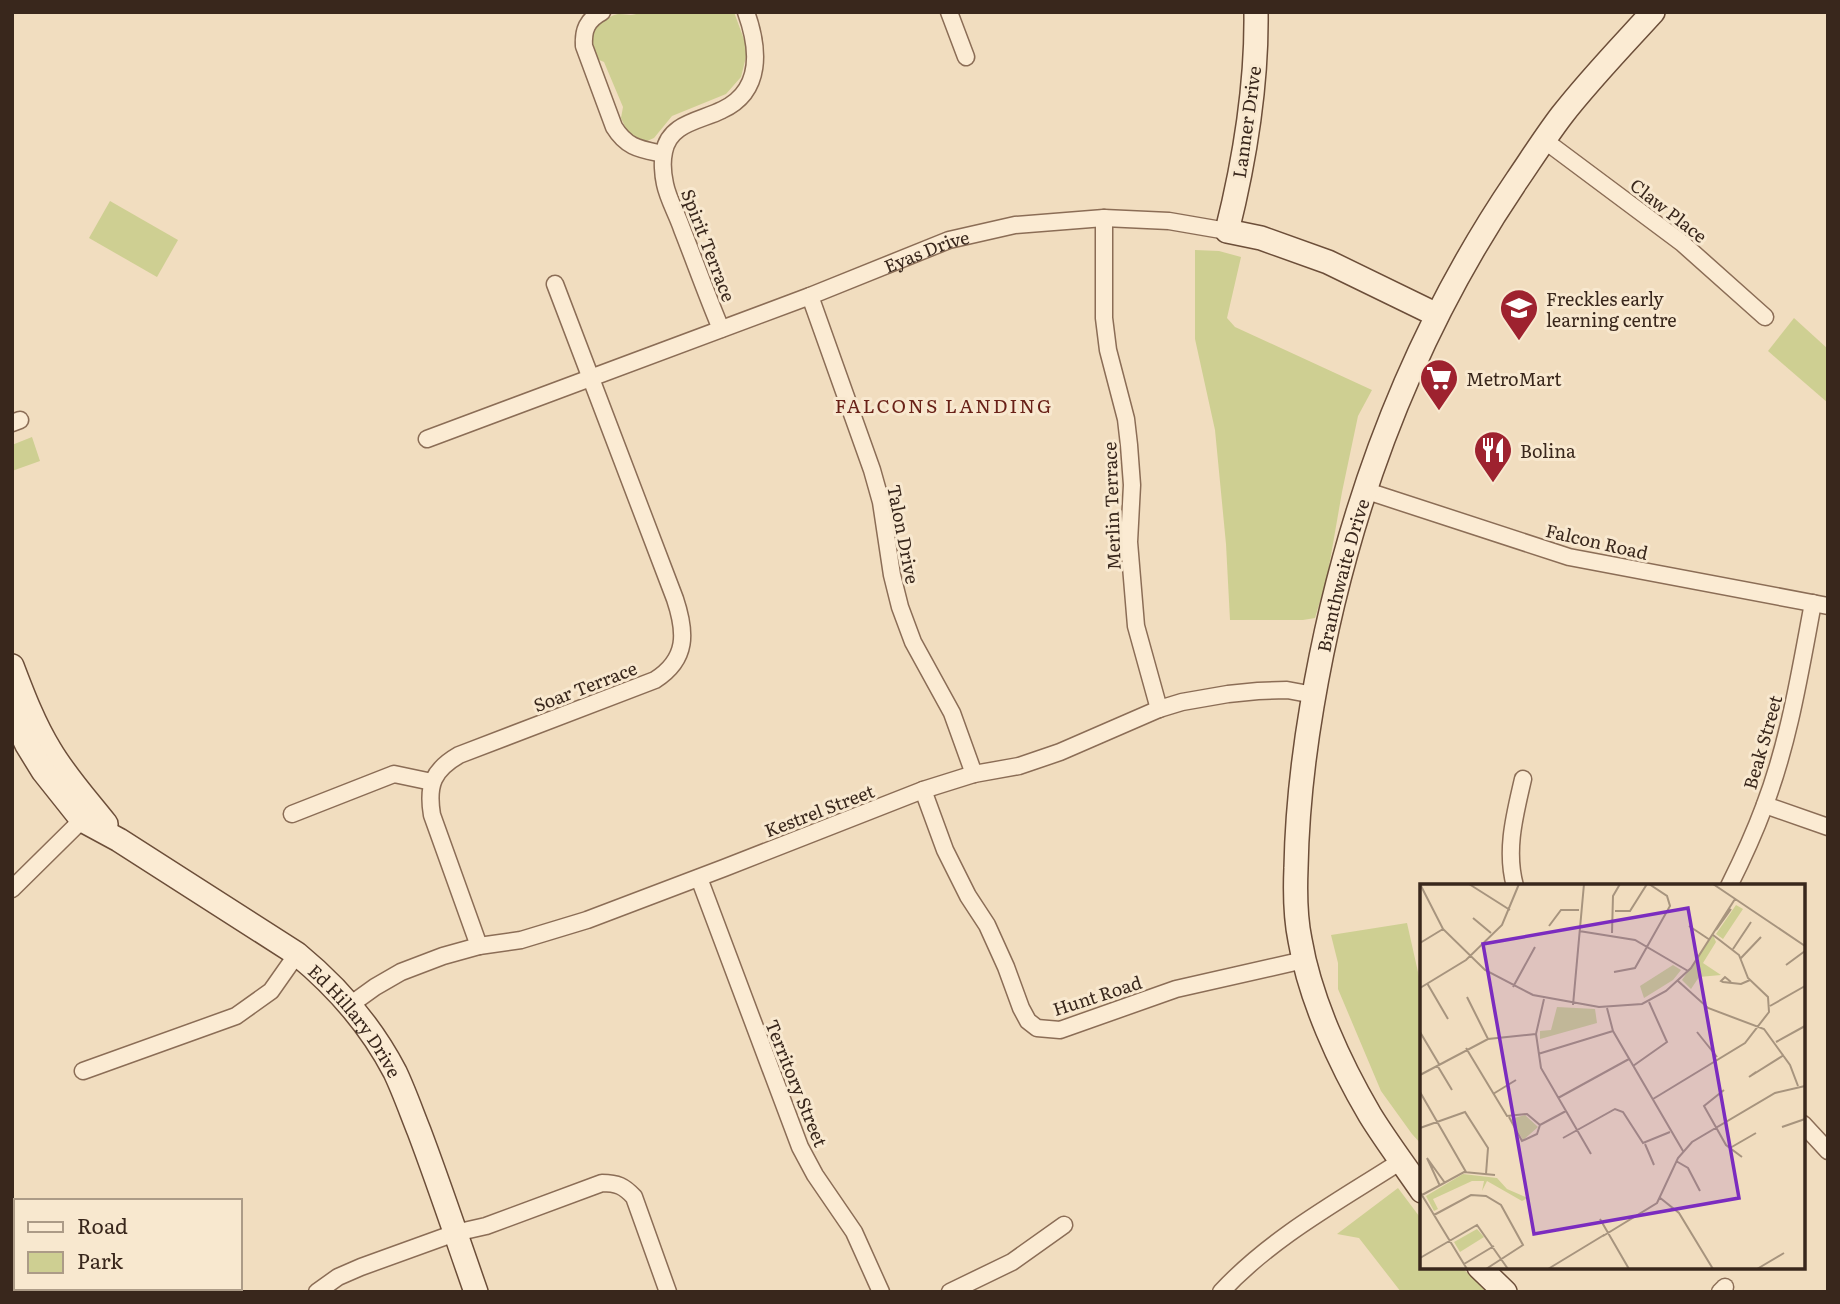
<svg xmlns="http://www.w3.org/2000/svg" width="1840" height="1304" font-family="Literata,serif">
<style>
.green{fill:#cecf92}
.lines{fill:none;stroke-linecap:round;stroke-linejoin:round}
.street-casing{stroke:#8b6d56;stroke-width:19}
.secondary-casing{stroke:#6c4e39;stroke-width:26}
.street{stroke:#fbebd3;stroke-width:16}
.secondary{stroke:#fbebd3;stroke-width:23}
.labels{text-anchor:middle;dominant-baseline:central;stroke-width:6;stroke-linejoin:round;paint-order:stroke}
.street-label{font-size:18px;fill:#39271c;stroke:#f8e8cf}
.poi-label{font-size:18px;fill:#39271c;stroke:#f8e8cf;text-anchor:start}
.neighbourhood-label{font-size:19px;letter-spacing:2px;fill:#692118;stroke:#f8e8cf}
.inset-road{fill:none;stroke:#a7947e;stroke-width:2}
.view{fill:#7b2cbf;fill-opacity:0.15;stroke:#7b2cbf;stroke-width:3.5}
.inset-edge{fill:none;stroke:#39271c;stroke-width:3.5}
</style>
<rect width="100%" height="100%" fill="#f1ddbf"/>
<g class="green">
<path d="M641 12H734L746 45V57L741 77 726 94 672 116 654 138 647 141 629 135 621 118 623 107 604 62 597 59C593 45 587 28 604 20 609 18 614 14 619 14 629 14 631 17 641 12Z"/>
<path d="M110 201 178 240 157 277 89 238Z"/>
<path d="M1195 250 1219 251 1241 257 1227 318 1235 327 1372 390 1358 416 1342 492 1327 578 1315 618 1303 620H1230L1226 544 1215 430 1195 339Z"/>
<path d="M1794 318 1828 349V403L1768 351Z"/>
<path d="M32 437 40 461 12 471V445Z"/>
<path d="M1407 923 1422 990V1145L1412 1134 1381 1091 1338 989V963L1331 935Z"/>
<path d="M1398 1188 1422 1220V1267H1461L1488 1292H1401L1359 1238 1337 1234Z"/>
</g>
<g class="lines">
<defs>
<g id="street">
<path d="M602 12C587 20 583 30 584 46L614 127C627 148 640 149 663 154"/>
<path d="M949 12 966 57"/>
<path d="M1544 140 1682 243 1765 317"/>
<path d="M1104 218V318L1108 350 1126 419 1129 445 1132 485 1129 542 1136 626 1159 709"/>
<path d="M810 296 872 470 881 502 892 575 900 607 913 642 952 713 974 774"/>
<path d="M721 329C707 296 695 262 682 229 677 214 668 199 665 184 663 175 662 161 664 152 669 123 700 121 722 110 763 91 759 48 746 12"/>
<path d="M12 423 20 420"/>
<path id="s1" d="M427 439 810 296 949 240 1015 225 1104 218 1169 221 1227 231"/>
<path d="M1364 490 1569 557 1828 606"/>
<path d="M923 790 945 850 968 896 987 925 1006 967 1021 1008 1028 1021 1037 1028 1060 1030 1176 989 1304 960"/>
<path d="M1765 805 1828 827"/>
<path d="M292 814 394 774 432 782"/>
<path d="M699 878 800 1147 815 1175 854 1232 881 1292"/>
<path d="M1515 886C1505 850 1515 814 1523 779"/>
<path d="M1729 886C1742 860 1754 834 1764 807 1789 742 1800 672 1813 603"/>
<path d="M12 889 89 813"/>
<path d="M479 946 432 815C427 785 433 770 459 755L655 680C688 659 686 632 675 599L555 284"/>
<path d="M350 1005 375 987 401 972 443 956 479 946 521 940 587 920 724 868 923 790 974 774 1019 766 1060 752 1159 709 1182 702 1228 694 1258 691 1287 690 1314 695"/>
<path d="M83 1071 236 1016 271 991 297 954"/>
<path d="M1803 1124 1828 1151"/>
<path d="M317 1292 338 1277 361 1267 455 1233 486 1226 602 1183C617 1183 624 1186 634 1197L668 1292"/>
<path d="M950 1292 1012 1262 1064 1225"/>
<path d="M1221 1292C1272 1237 1339 1201 1401 1161"/>
<path d="M1720 1292 1725 1287"/>
</g>
<g id="secondary">
<path d="M1256 12C1257 86 1245 159 1227 231L1261 238 1328 262 1437 315"/>
<path d="M12 666C23 695 34 724 50 750 66 777 87 800 106 824"/>
<path id="s2" d="M12 713 27 745 43 771 82 820 119 840 297 954C336 986 371 1026 395 1072 404 1091 411 1111 419 1131 439 1184 457 1238 476 1292"/>
<path id="s3" d="M1422 1191C1405 1166 1386 1141 1370 1115 1340 1064 1310 999 1300 940 1295 916 1295 892 1296 868 1297 814 1303 759 1312 706 1344 516 1409 339 1517 180 1532 158 1546 136 1562 115 1590 79 1622 46 1653 12"/>
<path d="M1479 1267 1505 1292"/>
</g>
</defs>
<use href="#street" class="street-casing"/>
<use href="#secondary" class="secondary-casing"/>
<use href="#street" class="street"/>
<use href="#secondary" class="secondary"/>
</g>
<defs>
<symbol id="school-pin" viewBox="-11 -11 22 30"><path d="M0 17L-7.5 6A9.5 9.5 0 1 1 7.5 6Z" fill="#9e222f" stroke="#f8e8cf"/><path d="M0-5L7-2L0 1L-7-2ZM-4 1L0 2.5L4 1V4Q0 6-4 4Z" fill="#fff"/></symbol>
<symbol id="supermarket-pin" viewBox="-11 -11 22 30"><path d="M0 17L-7.5 6A9.5 9.5 0 1 1 7.5 6Z" fill="#9e222f" stroke="#f8e8cf"/><path d="M-6-5.5h2.5l.6 2H6L4.5 2H-2.5L-4.4-4H-6ZM-1.5 3.2a1.3 1.3 0 1 0 .1 0ZM3 3.2a1.3 1.3 0 1 0 .1 0Z" fill="#fff"/></symbol>
<symbol id="restaurant-pin" viewBox="-11 -11 22 30"><path d="M0 17L-7.5 6A9.5 9.5 0 1 1 7.5 6Z" fill="#9e222f" stroke="#f8e8cf"/><path d="M-5-6h1v4h1v-4h1v4h1v-4h1v5L-1.5 .5V6h-2V.5L-5-1ZM5-6V6H3V1.5H1.5Q1.5-4 5-6Z" fill="#fff"/></symbol>
</defs>
<g fill-rule="evenodd">
<use href="#school-pin" x="1497" y="286" width="44" height="60"/>
<use href="#supermarket-pin" x="1417" y="356" width="44" height="60"/>
<use href="#restaurant-pin" x="1471" y="428" width="44" height="60"/>
</g>
<g class="labels">
<g class="street-label">
<text transform="translate(1246 122) rotate(-82)">Lanner Drive</text>
<text transform="translate(1669 210) rotate(38)">Claw Place</text>
<text transform="translate(709 245) rotate(69)">Spirit Terrace</text>
<text stroke="none"><textPath href="#s1" startOffset="534">Eyas Drive</textPath></text>
<text transform="translate(1111 506) rotate(-92)">Merlin Terrace</text>
<text transform="translate(904 534) rotate(79)">Talon Drive</text>
<text transform="translate(1597 541) rotate(13)">Falcon Road</text>
<text stroke="none"><textPath href="#s3" startOffset="651">Branthwaite Drive</textPath></text>
<text transform="translate(585 686) rotate(-21)">Soar Terrace</text>
<text transform="translate(1762 742) rotate(-74)">Beak Street</text>
<text transform="translate(819 810) rotate(-21)">Kestrel Street</text>
<text transform="translate(1097 995) rotate(-18)">Hunt Road</text>
<text stroke="none"><textPath href="#s2" startOffset="471">Ed Hillary Drive</textPath></text>
<text transform="translate(797 1083) rotate(68)">Territory Street</text>
</g>
<g class="poi-label">
<text x="1546" y="298">Freckles early<tspan x="1546" dy="21">learning centre</tspan></text>
<text x="1466" y="378">MetroMart</text>
<text x="1520" y="450">Bolina</text>
</g>
<g class="neighbourhood-label">
<text x="944" y="405">FALCONS LANDING</text>
</g>
</g>
<g transform="translate(1420 884)">
<rect width="385" height="385" fill="#f1ddbf"/>
<path d="M316 21 323 25 303 55 296 50ZM293 51 296 58 283 79 301 91 279 93 271 105 262 96ZM253 81 261 86 253 96 224 114 220 102ZM137 123 175 125 177 139 120 155V147L131 146ZM105 231 118 243 103 256 91 235ZM43 290 77 294 87 305 108 314 102 317 67 297 62 307 64 297H52L13 315 18 325 14 327 6 312ZM57 345 64 353 40 368 34 358Z" fill="#cecf92"/>
<path class="inset-road" d="M0 0 23 45 65 86 113 111 179 123 222 120 246 107 271 84 315 15M49 0 90 26M293 0 385 62M195 27H210L227 0M53 34 71 49M129 42 141 26H159M269 42 290 56M296 46 311 25M159 47 215 56 268 87M192 49 193 12 200 0M0 59 23 45M313 65 331 38M321 74 341 53M366 81 385 67M194 88 215 84 250 22 247 12 229 0M258 97 288 124 344 145 370 181 378 202M311 98 305 93 301 97 303 98 321 100 330 96M7 99 28 135M93 103 115 63M0 104 46 76 82 41 99 0M47 113 68 155M124 115 116 150 121 184 171 270M153 121 164 0M350 122 385 102M187 124 193 147 263 267M0 148 19 180M277 148 297 173M356 158 385 142M46 164 87 232 107 230 120 241 146 227M118 170 193 147M17 181 32 206M213 182 247 158 229 118M336 188 329 193 364 171M0 191 68 155 116 150M304 206 284 222 306 261 322 273M0 208 46 288M73 210 96 196M138 214 209 175M233 215 325 159 349 128 348 113 328 94 319 71 293 51M89 233 102 257 117 250 120 241M362 243 385 235M0 244 45 228 68 264 66 290M143 254 195 225 203 228 223 259 250 248M225 260 234 281M310 264 336 249M256 277 268 284 280 307M20 302 7 274 25 299M0 308 47 385M2 311 44 288 75 291M239 313 259 329 293 385M14 331 51 311 66 312 81 321 103 361 66 385M180 335 209 385M183 352 237 319 258 274 272 258 355 209 385 202M0 374 57 341 88 385M44 380 74 362M128 385 184 351M337 385 364 369"/>
<path class="view" d="M268 24 319 314 114 350 63 60Z"/>
<rect width="385" height="385" class="inset-edge"/>
</g>
<rect width="1840" height="1304" fill="none" stroke="#39271c" stroke-width="28"/>
<rect x="14" y="1199" width="228" height="91" fill="#f8e8cf" stroke="#ac9b87" stroke-width="2"/>
<rect x="28" y="1222" width="35" height="10" fill="#fbebd3" stroke="#ac9b87" stroke-width="2"/>
<text x="77" y="1234" font-size="21" fill="#39271c">Road</text>
<rect x="28" y="1252" width="35" height="21" fill="#cecf92" stroke="#ac9b87" stroke-width="2"/>
<text x="77" y="1269" font-size="21" fill="#39271c">Park</text>
</svg>
